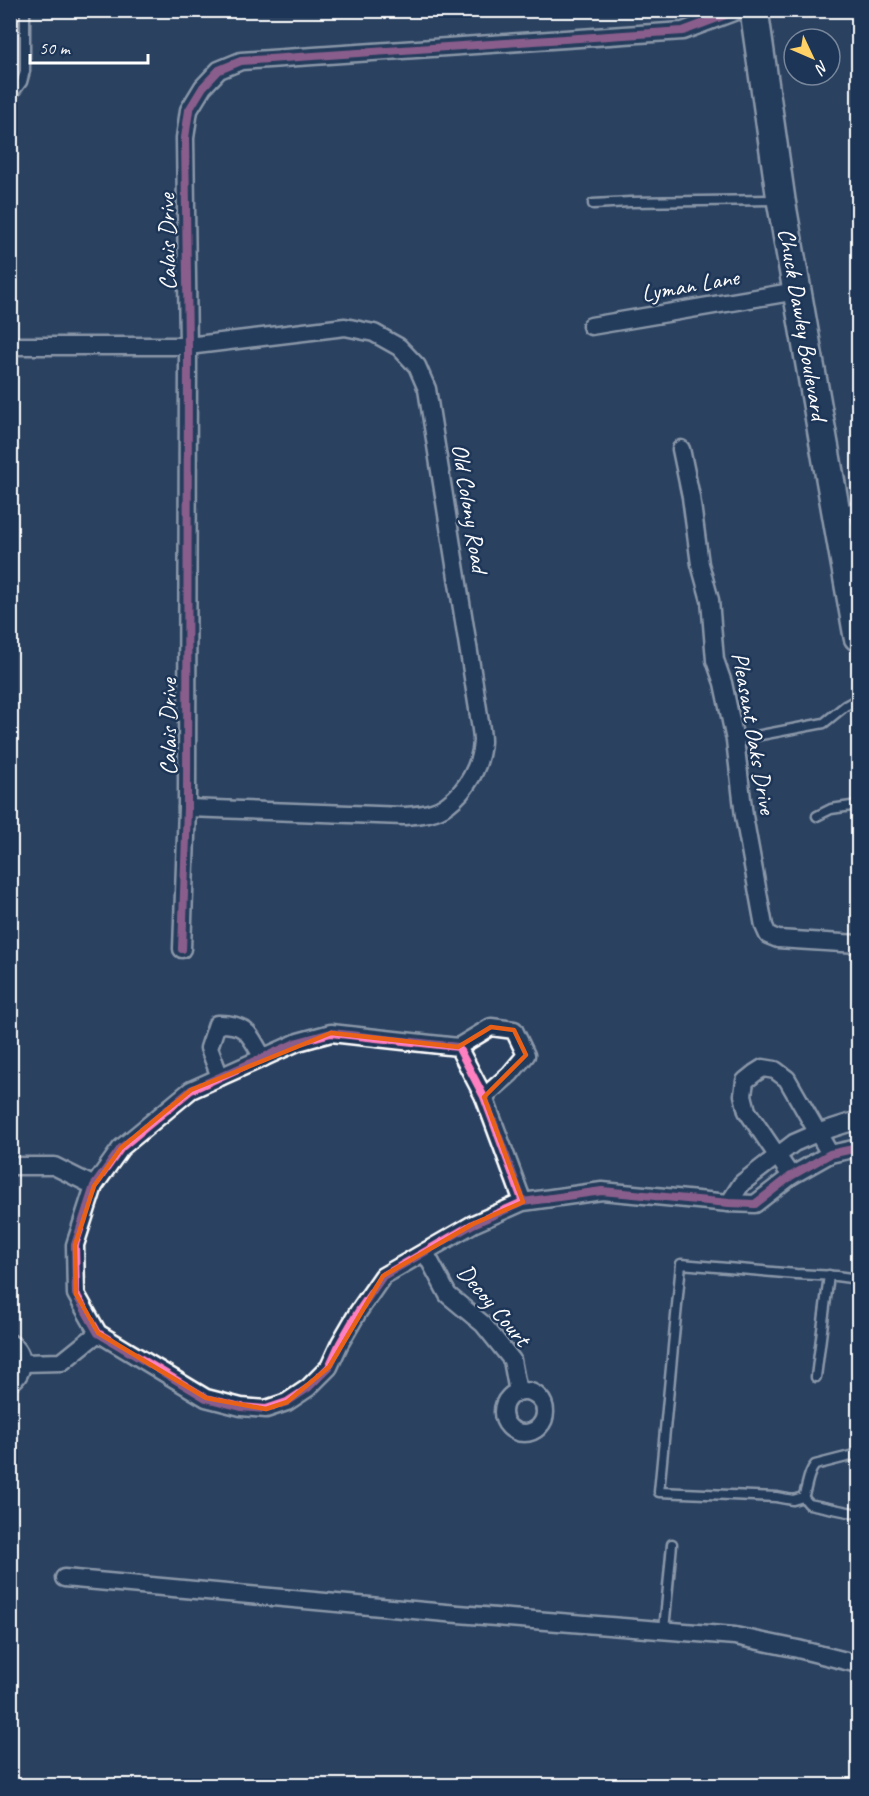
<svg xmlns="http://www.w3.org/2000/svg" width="869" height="1796" font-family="Caveat,sans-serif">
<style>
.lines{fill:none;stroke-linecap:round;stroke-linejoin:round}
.lane-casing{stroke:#fff;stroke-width:13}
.street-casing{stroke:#fff;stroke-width:21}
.primary-casing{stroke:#fff;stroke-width:32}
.lane{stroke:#1d3557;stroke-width:8}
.street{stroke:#1d3557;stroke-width:16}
.primary{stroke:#1d3557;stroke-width:27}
.cycleway-casing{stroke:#1d3557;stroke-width:11}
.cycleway{stroke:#ff80c0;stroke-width:8}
.marked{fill:none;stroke:#e96118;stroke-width:4.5;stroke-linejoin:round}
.labels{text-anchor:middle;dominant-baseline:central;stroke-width:5;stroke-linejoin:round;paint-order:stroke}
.street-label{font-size:24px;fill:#fff;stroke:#1d3557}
</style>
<rect width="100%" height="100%" fill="#2a4161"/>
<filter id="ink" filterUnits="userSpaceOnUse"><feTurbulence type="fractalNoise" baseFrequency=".0167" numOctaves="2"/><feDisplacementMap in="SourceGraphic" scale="12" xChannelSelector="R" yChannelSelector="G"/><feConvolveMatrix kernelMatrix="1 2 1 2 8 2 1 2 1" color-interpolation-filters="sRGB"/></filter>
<g filter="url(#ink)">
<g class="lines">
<defs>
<g id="lane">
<path d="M10 98 22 82 25 71V10"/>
<path d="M593 204 630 202 778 200"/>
<path d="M839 512 858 506"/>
<path d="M735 740 824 723 845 706 858 699"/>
<path d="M817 816 831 809 858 805"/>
<path d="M858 1279 836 1276 796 1274 681 1264 659 1492 776 1497 793 1500 803 1497C808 1486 807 1474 815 1465L858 1454"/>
<path d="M816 1377 829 1275"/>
<path d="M803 1497 809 1504 858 1514"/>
<path d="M664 1630 672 1544"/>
</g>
<g id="street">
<path d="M591 326 797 291"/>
<path d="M10 346H188L345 327 374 333 399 347 417 366 427 389 478 709C479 719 482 731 482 741 481 765 467 790 448 804 436 814 418 815 404 816L187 808"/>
<path d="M681 449 691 497 700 564 710 600 715 660 723 683 735 740 744 816 764 926 768 935 778 939 858 944"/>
<path d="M182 949 187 808 188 346 185 138 189 110 203 87 219 70 241 61 683 31 739 10"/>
<path d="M458 1047 491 1027 514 1030 526 1055 510 1074 484 1097"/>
<path d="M220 1077 209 1048 217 1024C247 1023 249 1034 263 1058"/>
<path d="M10 1166H54L94 1186"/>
<path d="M791 1176 747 1111 743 1095 745 1081 755 1073 763 1068 775 1070 787 1079 830 1154"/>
<path d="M523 1202 484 1097 458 1047 331 1033 298 1042 191 1090 121 1148 94 1186 75 1245 76 1294 98 1333 206 1398 241 1407 266 1409 287 1402 308 1388 329 1367 340 1343 358 1312 383 1276 473 1224 523 1202 602 1191 729 1203 755 1204 791 1176 830 1154 858 1148"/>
<path d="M729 1203 742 1183 794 1143 817 1133 858 1120"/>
<path d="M425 1252 448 1295 483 1324 512 1360 518 1392"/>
<path d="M10 1343C26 1353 25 1373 10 1383"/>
<path d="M22 1363 62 1362 98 1333"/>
<circle cx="524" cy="1412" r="21"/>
<path d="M64 1578 446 1613 735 1636 798 1649 858 1664"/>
</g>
<path id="primary" d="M754 10 781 200 858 637"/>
</defs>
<use href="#lane" class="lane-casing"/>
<use href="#street" class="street-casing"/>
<use href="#primary" class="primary-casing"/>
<use href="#lane" class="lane"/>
<use href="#street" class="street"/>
<use href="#primary" class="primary"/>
<defs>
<g id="cycleway">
<path d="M182 949 187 808 188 346 185 138 189 110 203 87 219 70 241 61 683 31 739 10"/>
<path d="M523 1202 484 1097 458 1047 331 1033 298 1042 191 1090 121 1148 94 1186 75 1245 76 1294 98 1333 206 1398 241 1407 266 1409 287 1402 308 1388 329 1367 340 1343 358 1312 383 1276 473 1224 523 1202 602 1191 729 1203 755 1204 791 1176 830 1154 858 1148"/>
</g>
</defs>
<use href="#cycleway" class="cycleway-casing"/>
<use href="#cycleway" class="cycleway"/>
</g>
</g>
<path d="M0 0H869V1796H0ZM491 1027 514 1030 526 1055 484 1097 523 1202 473 1224 383 1276 329 1367 287 1402 266 1409 206 1398 98 1333 76 1294 75 1245 94 1186 121 1148 191 1090 331 1033 458 1047Z" fill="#2a4161" fill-opacity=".55" fill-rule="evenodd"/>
<path class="marked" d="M491 1027 514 1030 526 1055 484 1097 523 1202 473 1224 383 1276 329 1367 287 1402 266 1409 206 1398 98 1333 76 1294 75 1245 94 1186 121 1148 191 1090 331 1033 458 1047Z"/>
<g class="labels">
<g class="street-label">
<text transform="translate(167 242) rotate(-91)">Calais Drive</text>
<text transform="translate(690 285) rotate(-10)">Lyman Lane</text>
<text transform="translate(803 324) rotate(80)">Chuck Dawley Boulevard</text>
<text transform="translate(470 508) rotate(81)">Old Colony Road</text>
<text transform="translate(168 727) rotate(-90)">Calais Drive</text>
<text transform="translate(754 733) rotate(80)">Pleasant Oaks Drive</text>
<text transform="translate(494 1305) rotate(50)">Decoy Court</text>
</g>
</g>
<rect width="869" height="1796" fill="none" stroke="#1d3557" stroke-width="36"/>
<rect x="18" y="18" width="833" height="1760" fill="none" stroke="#fff" stroke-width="2" filter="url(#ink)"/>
<g transform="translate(812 57) rotate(134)"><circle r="28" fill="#1d3557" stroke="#77869a" stroke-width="1.5"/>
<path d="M0-4.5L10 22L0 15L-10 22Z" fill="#ffd166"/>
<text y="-9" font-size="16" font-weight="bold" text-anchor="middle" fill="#ffffff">N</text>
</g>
<path d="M30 54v9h118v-9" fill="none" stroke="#ffffff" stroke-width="3"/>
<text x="39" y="54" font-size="18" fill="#ffffff" stroke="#1d3557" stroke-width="4.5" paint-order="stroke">50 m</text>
</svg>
